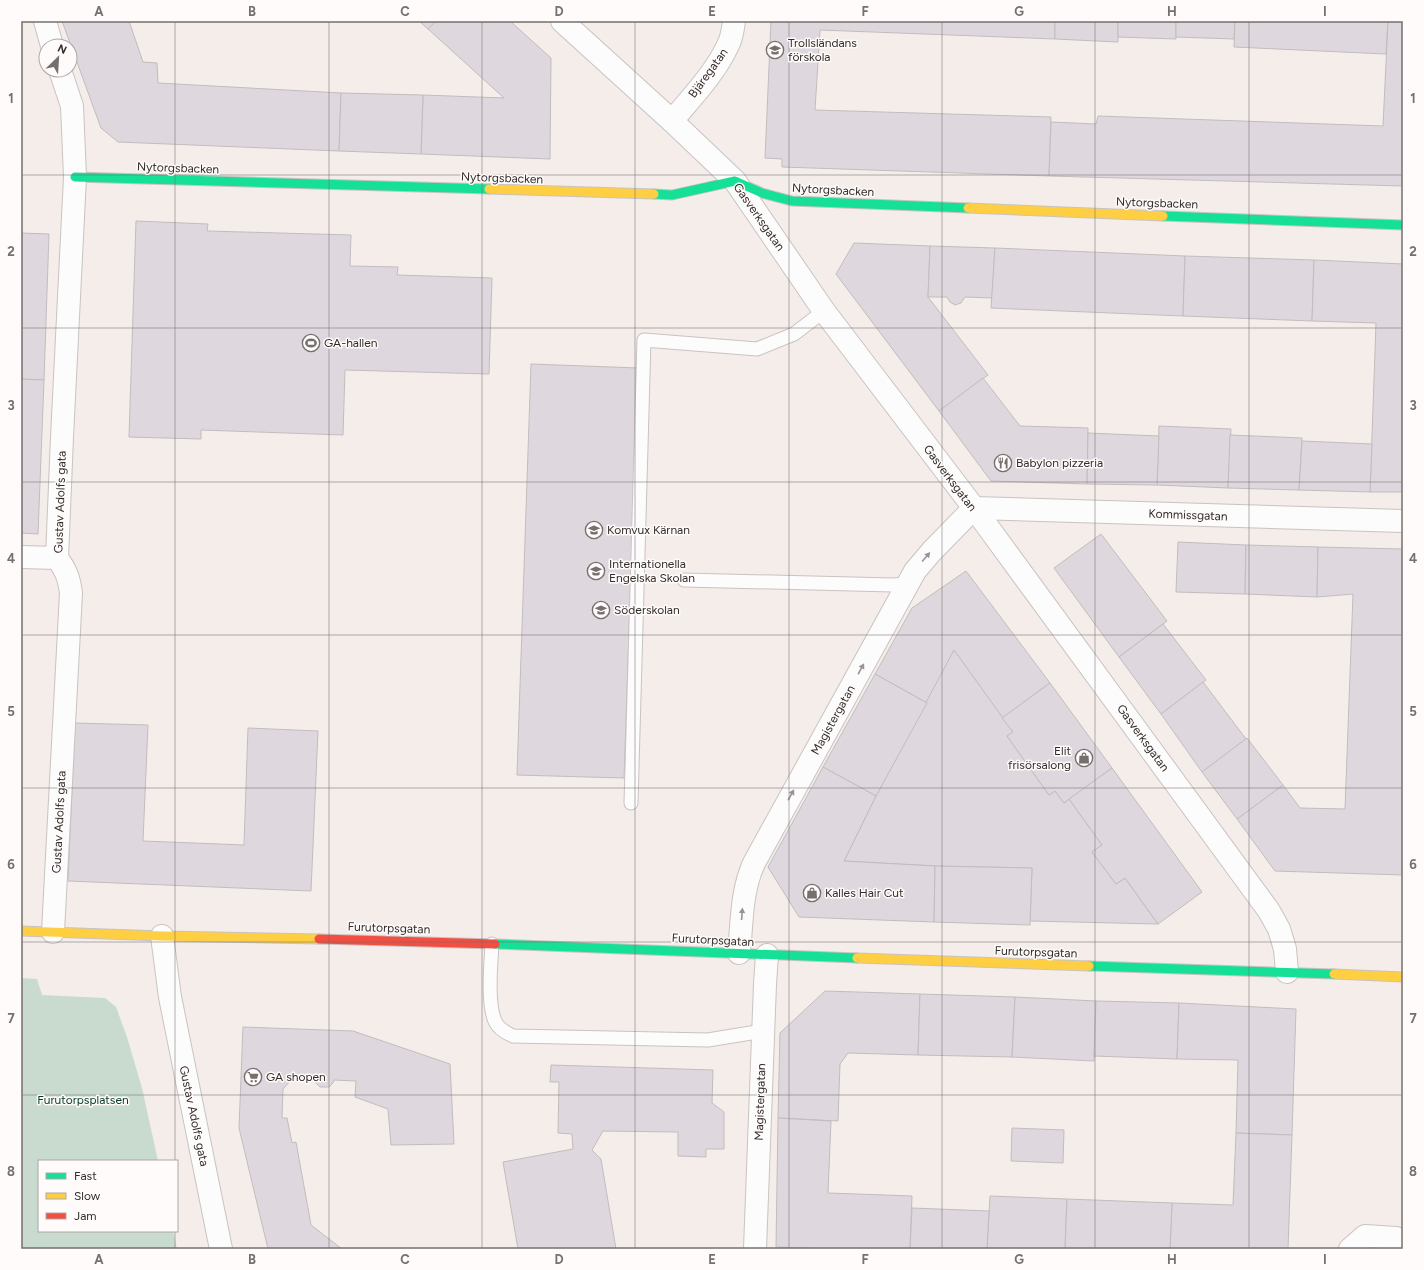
<svg xmlns="http://www.w3.org/2000/svg" width="1424" height="1270" font-family="Figtree,sans-serif">
<style>
.green{fill:#c9dbce}
.building{fill:#ded8de;stroke:#c1bdbe}
.lines{fill:none;stroke-linecap:round;stroke-linejoin:round}
.lane-casing{stroke:#c9c3c1;stroke-width:15}
.street-casing{stroke:#c9c3c1;stroke-width:24}
.fast-casing{stroke:#c9c3c1;stroke-width:11}
.slow-casing{stroke:#c9c3c1;stroke-width:11}
.jam-casing{stroke:#c9c3c1;stroke-width:11}
.lane{stroke:#fdfcfc;stroke-width:13}
.street{stroke:#fdfcfc;stroke-width:22}
.fast{stroke:#16e098;stroke-width:9}
.slow{stroke:#ffcf43;stroke-width:9}
.jam{stroke:#f24e42;stroke-width:9}
.oneway{fill:#979493}
.grid{fill:none;stroke:#75706d;stroke-width:1;stroke-opacity:0.55}
.labels{text-anchor:middle;dominant-baseline:central;stroke-width:3;stroke-linejoin:round;paint-order:stroke}
.poi-label{font-size:12px;fill:#312c2a;stroke:#fefbfa;text-anchor:start}
.street-label{font-size:12px;fill:#312c2a;stroke:#fefbfa}
.park-label{font-size:12px;fill:#033b26;stroke:#fefbfa}
.neatline{fill:none;stroke:#75706d;stroke-width:1.5}
.grid-label{font-size:13px;text-anchor:middle;font-weight:bold;fill:#75706d}
</style>
<rect width="100%" height="100%" fill="#f4edea"/>
<path class="green" d="M21 978 37 979 42 995 105 998 116 1007 127 1037 142 1088 158 1161H39V1231H173L177 1249H21Z"/>
<g class="building">
<path d="M62 21H129L143 62 157 63 158 83 341 93 339 151 118 142 101 128Z"/>
<path d="M419 21H436L428 29Z"/>
<path d="M436 21H510L551 58 550 159 421 154 423 95 504 98 428 29Z"/>
<path d="M771 21H1055V39L820 30 815 110 1051 117 1049 176 782 167V159L765 158Z"/>
<path d="M1055 21H1118V42L1055 39Z"/>
<path d="M1118 21H1176V39L1118 37Z"/>
<path d="M1176 21H1235L1234 39 1176 37Z"/>
<path d="M1235 21H1388L1386 54 1234 47Z"/>
<path d="M1388 21H1403V186L1049 176 1051 122 1096 124 1098 116 1383 126Z"/>
<path d="M341 93 423 95 421 154 339 151Z"/>
<path d="M136 221 208 224 207 231 351 235 350 266 398 267 397 275 492 278 489 374 345 370 343 435 201 430V439L129 437Z"/>
<path d="M21 233 49 234 44 380 21 379Z"/>
<path d="M854 243 930 246 928 297 988 375 939 411 836 274Z"/>
<path d="M930 246 995 248 992 298 965 297 961 303 955 305 950 302 947 297H928Z"/>
<path d="M995 248 1185 256 1183 316 991 308Z"/>
<path d="M1185 256 1314 260 1312 321 1183 316Z"/>
<path d="M1314 260 1403 264V492H1370L1376 323 1312 321Z"/>
<path d="M531 364 638 368 624 778 517 775Z"/>
<path d="M983 378 1020 426 1088 428 1087 484 991 481 939 411Z"/>
<path d="M21 379 44 380 38 534 21 533Z"/>
<path d="M1159 426 1231 429 1228 488 1157 485Z"/>
<path d="M1088 433 1159 436 1157 485 1087 484Z"/>
<path d="M1230 435 1302 438 1299 490 1228 488Z"/>
<path d="M1302 441 1372 444 1370 492 1299 490Z"/>
<path d="M1101 534 1167 621 1119 657 1054 568Z"/>
<path d="M1178 542 1246 545 1245 594 1176 592Z"/>
<path d="M1246 545 1318 547 1317 597 1245 594Z"/>
<path d="M1318 547 1403 549V875L1275 871 1237 819 1283 785 1300 808 1345 809 1353 594 1317 597Z"/>
<path d="M966 571 1050 683 1002 718 954 650 927 703 875 674 912 608Z"/>
<path d="M1163 624 1206 680 1161 714 1119 657Z"/>
<path d="M954 650 1013 732 1007 736 1049 795 1055 791 1064 803 1069 799 1102 845 1092 852 1116 884 1125 878 1158 924 1030 921 1032 868 935 866 844 861 876 796Z"/>
<path d="M875 674 927 703 876 796 823 767Z"/>
<path d="M1203 682 1246 739 1202 772 1161 714Z"/>
<path d="M1050 683 1112 768 1064 803 1055 791 1049 795 1007 736 1013 732 1002 718Z"/>
<path d="M75 723 148 725 143 841 244 845 248 728 318 731 311 891 68 881Z"/>
<path d="M1247 738 1283 785 1237 819 1202 772Z"/>
<path d="M823 767 876 796 844 861 935 866 934 922 799 917 768 867Z"/>
<path d="M1112 768 1202 892 1158 924 1125 878 1116 884 1092 852 1102 845 1069 799Z"/>
<path d="M935 866 1032 868 1030 925 934 922Z"/>
<path d="M825 991 920 994 918 1055 848 1053 840 1064 838 1121 778 1118 780 1033Z"/>
<path d="M920 994 1015 997 1012 1057 918 1055Z"/>
<path d="M1015 997 1096 1001 1094 1061 1012 1057Z"/>
<path d="M1096 1001 1179 1003 1177 1059 1094 1056Z"/>
<path d="M1179 1003 1296 1009 1292 1135 1236 1133 1238 1060 1177 1059Z"/>
<path d="M243 1027 353 1031 450 1064 454 1144 391 1145 388 1109 355 1097 356 1081 334 1080 333 1083 329 1087H320L315 1082V1079H292L283 1089 282 1118H287L292 1143 296 1142 311 1225 342 1249H268L239 1128Z"/>
<path d="M551 1065 713 1070 712 1103 724 1112V1149H706V1157L678 1156V1132L603 1131 592 1150 601 1159 616 1249H518L503 1162 573 1149 572 1134 558 1133 559 1082H550Z"/>
<path d="M778 1118 831 1121 828 1193 912 1196 910 1249H826L776 1247Z"/>
<path d="M1012 1128 1064 1130 1063 1163 1011 1161Z"/>
<path d="M1236 1133 1292 1135 1288 1249H1170L1172 1203 1233 1205Z"/>
<path d="M990 1196 1067 1199 1065 1249H987Z"/>
<path d="M1067 1199 1172 1203 1170 1249H1065Z"/>
<path d="M912 1208 989 1211 987 1249H910Z"/>
</g>
<g class="lines">
<defs>
<g id="lane">
<path d="M684 580 893 585 908 584"/>
<path d="M631 803 644 340 757 349 794 334 824 311"/>
<path d="M492 944C491 963 487 1003 495 1021 498 1028 506 1033 513 1036L708 1040 763 1031"/>
</g>
<g id="street">
<path d="M45 21 52 46"/>
<path d="M562 21 672 121 735 181 824 311 974 508 1269 911 1279 929 1285 949 1287 972"/>
<path d="M672 121C691 98 716 72 728 45 732 38 733 29 734 21"/>
<path d="M974 508 1403 521"/>
<path d="M21 557 57 558"/>
<path d="M53 932 71 593C69 578 66 570 57 558L62 437 75 177 72 106 60 70"/>
<path d="M162 936 170 997 221 1249"/>
<path d="M739 953C742 922 741 892 754 863L915 571 932 551 974 508"/>
<path d="M755 1249 765 984 767 955"/>
<path d="M1350 1249 1365 1236 1396 1238 1403 1241"/>
</g>
<g id="fast">
<path d="M75 177 489 189"/>
<path d="M654 194 672 195 735 181 762 193 792 201 968 208"/>
<path d="M1163 216 1403 225"/>
<path d="M495 944 857 958"/>
<path d="M1089 966 1334 974"/>
</g>
<g id="slow">
<path d="M489 189 654 194"/>
<path d="M968 208 1163 216"/>
<path d="M21 931 162 936 319 939"/>
<path d="M857 958 1089 966"/>
<path d="M1334 974 1403 977"/>
</g>
<path id="jam" d="M319 939 495 944"/>
</defs>
<use href="#lane" class="lane-casing"/>
<use href="#street" class="street-casing"/>
<use href="#fast" class="fast-casing"/>
<use href="#slow" class="slow-casing"/>
<use href="#jam" class="jam-casing"/>
<use href="#lane" class="lane"/>
<use href="#street" class="street"/>
<use href="#fast" class="fast"/>
<use href="#slow" class="slow"/>
<use href="#jam" class="jam"/>
</g>
<defs><path id="oneway-solid" d="M-6-.8H1V-3.2L6.5 0L1 3.2V.8H-6Z"/></defs>
<g class="oneway">
<use href="#oneway-solid" transform="translate(926 557) rotate(-49)"/>
<use href="#oneway-solid" transform="translate(861 669) rotate(-61)"/>
<use href="#oneway-solid" transform="translate(791 795) rotate(-61)"/>
<use href="#oneway-solid" transform="translate(742 914) rotate(-86)"/>
</g>
<path class="grid" d="M175 21V1161M329 21V1249M482 21V1249M635 21V1249M789 21V1249M942 21V1249M1095 21V1249M1249 21V1249M21 175H1403M21 328H1403M21 482H1403M21 635H1403M21 788H1403M21 942H1403M21 1095H1403M175 1231V1249"/>
<defs>
<symbol id="school-ring" viewBox="-11 -11 22 22"><circle r="9.5" fill="#fefbfa" stroke="#75706d" stroke-width="1.5"/><path d="M0-5L7-2L0 1L-7-2ZM-4 1L0 2.5L4 1V4Q0 6-4 4Z" fill="#75706d"/></symbol>
<symbol id="stadium-ring" viewBox="-11 -11 22 22"><circle r="9.5" fill="#fefbfa" stroke="#75706d" stroke-width="1.5"/><path d="M0-5a6.5 5 0 1 0 0 10a6.5 5 0 1 0 0-10ZM-3.5-1.8h7v3.6h-7Z" fill="#75706d"/></symbol>
<symbol id="restaurant-ring" viewBox="-11 -11 22 22"><circle r="9.5" fill="#fefbfa" stroke="#75706d" stroke-width="1.5"/><path d="M-5-6h1v4h1v-4h1v4h1v-4h1v5L-1.5 .5V6h-2V.5L-5-1ZM5-6V6H3V1.5H1.5Q1.5-4 5-6Z" fill="#75706d"/></symbol>
<symbol id="shop-ring" viewBox="-11 -11 22 22"><circle r="9.5" fill="#fefbfa" stroke="#75706d" stroke-width="1.5"/><path d="M-5-2.5h2.3a2.7 3.5 0 0 1 5.4 0H5L5.5 6h-11ZM-1.5-2.5h3a1.5 2.3 0 0 0-3 0Z" fill="#75706d"/></symbol>
<symbol id="supermarket-ring" viewBox="-11 -11 22 22"><circle r="9.5" fill="#fefbfa" stroke="#75706d" stroke-width="1.5"/><path d="M-6-5.5h2.5l.6 2H6L4.5 2H-2.5L-4.4-4H-6ZM-1.5 3.2a1.3 1.3 0 1 0 .1 0ZM3 3.2a1.3 1.3 0 1 0 .1 0Z" fill="#75706d"/></symbol>
</defs>
<g fill-rule="evenodd">
<use href="#school-ring" x="765" y="40" width="20" height="20"/>
<use href="#stadium-ring" x="301" y="333" width="20" height="20"/>
<use href="#restaurant-ring" x="993" y="453" width="20" height="20"/>
<use href="#school-ring" x="584" y="520" width="20" height="20"/>
<use href="#school-ring" x="586" y="561" width="20" height="20"/>
<use href="#school-ring" x="591" y="600" width="20" height="20"/>
<use href="#shop-ring" x="1074" y="748" width="20" height="20"/>
<use href="#shop-ring" x="802" y="883" width="20" height="20"/>
<use href="#supermarket-ring" x="243" y="1067" width="20" height="20"/>
</g>
<g class="labels">
<g class="poi-label">
<text x="788" y="43">Trollsländans<tspan x="788" dy="14">förskola</tspan></text>
<text x="324" y="343">GA-hallen</text>
<text x="1016" y="463">Babylon pizzeria</text>
<text x="607" y="530">Komvux Kärnan</text>
<text x="609" y="564">Internationella<tspan x="609" dy="14">Engelska Skolan</tspan></text>
<text x="614" y="610">Söderskolan</text>
<text x="1071" y="751" text-anchor="end">Elit<tspan x="1071" dy="14">frisörsalong</tspan></text>
<text x="825" y="893">Kalles Hair Cut</text>
<text x="266" y="1077">GA shopen</text>
</g>
<g class="street-label">
<text transform="translate(708 73) rotate(-54)">Bjäregatan</text>
<text transform="translate(178 168) rotate(2)">Nytorgsbacken</text>
<text transform="translate(502 178) rotate(2)">Nytorgsbacken</text>
<text transform="translate(833 190) rotate(3)">Nytorgsbacken</text>
<text transform="translate(1157 203) rotate(2)">Nytorgsbacken</text>
<text transform="translate(759 217) rotate(55)">Gasverksgatan</text>
<text transform="translate(950 478) rotate(53)">Gasverksgatan</text>
<text transform="translate(60 502) rotate(-88)">Gustav Adolfs gata</text>
<text transform="translate(1188 515) rotate(2)">Kommissgatan</text>
<text transform="translate(833 720) rotate(-61)">Magistergatan</text>
<text transform="translate(1143 738) rotate(54)">Gasverksgatan</text>
<text transform="translate(59 822) rotate(-87)">Gustav Adolfs gata</text>
<text transform="translate(389 928) rotate(2)">Furutorpsgatan</text>
<text transform="translate(713 940) rotate(3)">Furutorpsgatan</text>
<text transform="translate(1036 952) rotate(2)">Furutorpsgatan</text>
<text transform="translate(760 1102) rotate(-88)">Magistergatan</text>
<text transform="translate(194 1116) rotate(78)">Gustav Adolfs gata</text>
</g>
<g class="park-label">
<text x="83" y="1100">Furutorpsplatsen</text>
</g>
</g>
<rect width="1424" height="1270" fill="none" stroke="#fefbfa" stroke-width="44"/>
<rect x="38" y="1160" width="140" height="72" fill="#fefbfa" stroke="#aca8a7"/>
<rect x="46" y="1173" width="20" height="6" fill="#16e098" stroke="#aca8a7"/>
<text x="74" y="1180" font-size="12" fill="#312c2a">Fast</text>
<rect x="46" y="1193" width="20" height="6" fill="#ffcf43" stroke="#aca8a7"/>
<text x="74" y="1200" font-size="12" fill="#312c2a">Slow</text>
<rect x="46" y="1213" width="20" height="6" fill="#f24e42" stroke="#aca8a7"/>
<text x="74" y="1220" font-size="12" fill="#312c2a">Jam</text>
<g transform="translate(58 58) rotate(25)"><circle r="19" fill="#fefbfa" stroke="#aca8a7"/>
<path d="M0-3L7 15L0 10L-7 15Z" fill="#75706d"/>
<text y="-6" font-size="11" font-weight="bold" text-anchor="middle" fill="#312c2a">N</text>
</g>
<rect x="22" y="22" width="1380" height="1226" class="neatline"/>
<g class="grid-label">
<text x="99" y="16">A</text>
<text x="252" y="16">B</text>
<text x="405" y="16">C</text>
<text x="559" y="16">D</text>
<text x="712" y="16">E</text>
<text x="865" y="16">F</text>
<text x="1019" y="16">G</text>
<text x="1172" y="16">H</text>
<text x="1325" y="16">I</text>
<text x="11" y="103">1</text>
<text x="1413" y="103">1</text>
<text x="11" y="256">2</text>
<text x="1413" y="256">2</text>
<text x="11" y="410">3</text>
<text x="1413" y="410">3</text>
<text x="11" y="563">4</text>
<text x="1413" y="563">4</text>
<text x="11" y="716">5</text>
<text x="1413" y="716">5</text>
<text x="11" y="869">6</text>
<text x="1413" y="869">6</text>
<text x="11" y="1023">7</text>
<text x="1413" y="1023">7</text>
<text x="11" y="1176">8</text>
<text x="1413" y="1176">8</text>
<text x="99" y="1264">A</text>
<text x="252" y="1264">B</text>
<text x="405" y="1264">C</text>
<text x="559" y="1264">D</text>
<text x="712" y="1264">E</text>
<text x="865" y="1264">F</text>
<text x="1019" y="1264">G</text>
<text x="1172" y="1264">H</text>
<text x="1325" y="1264">I</text>
</g>
</svg>
